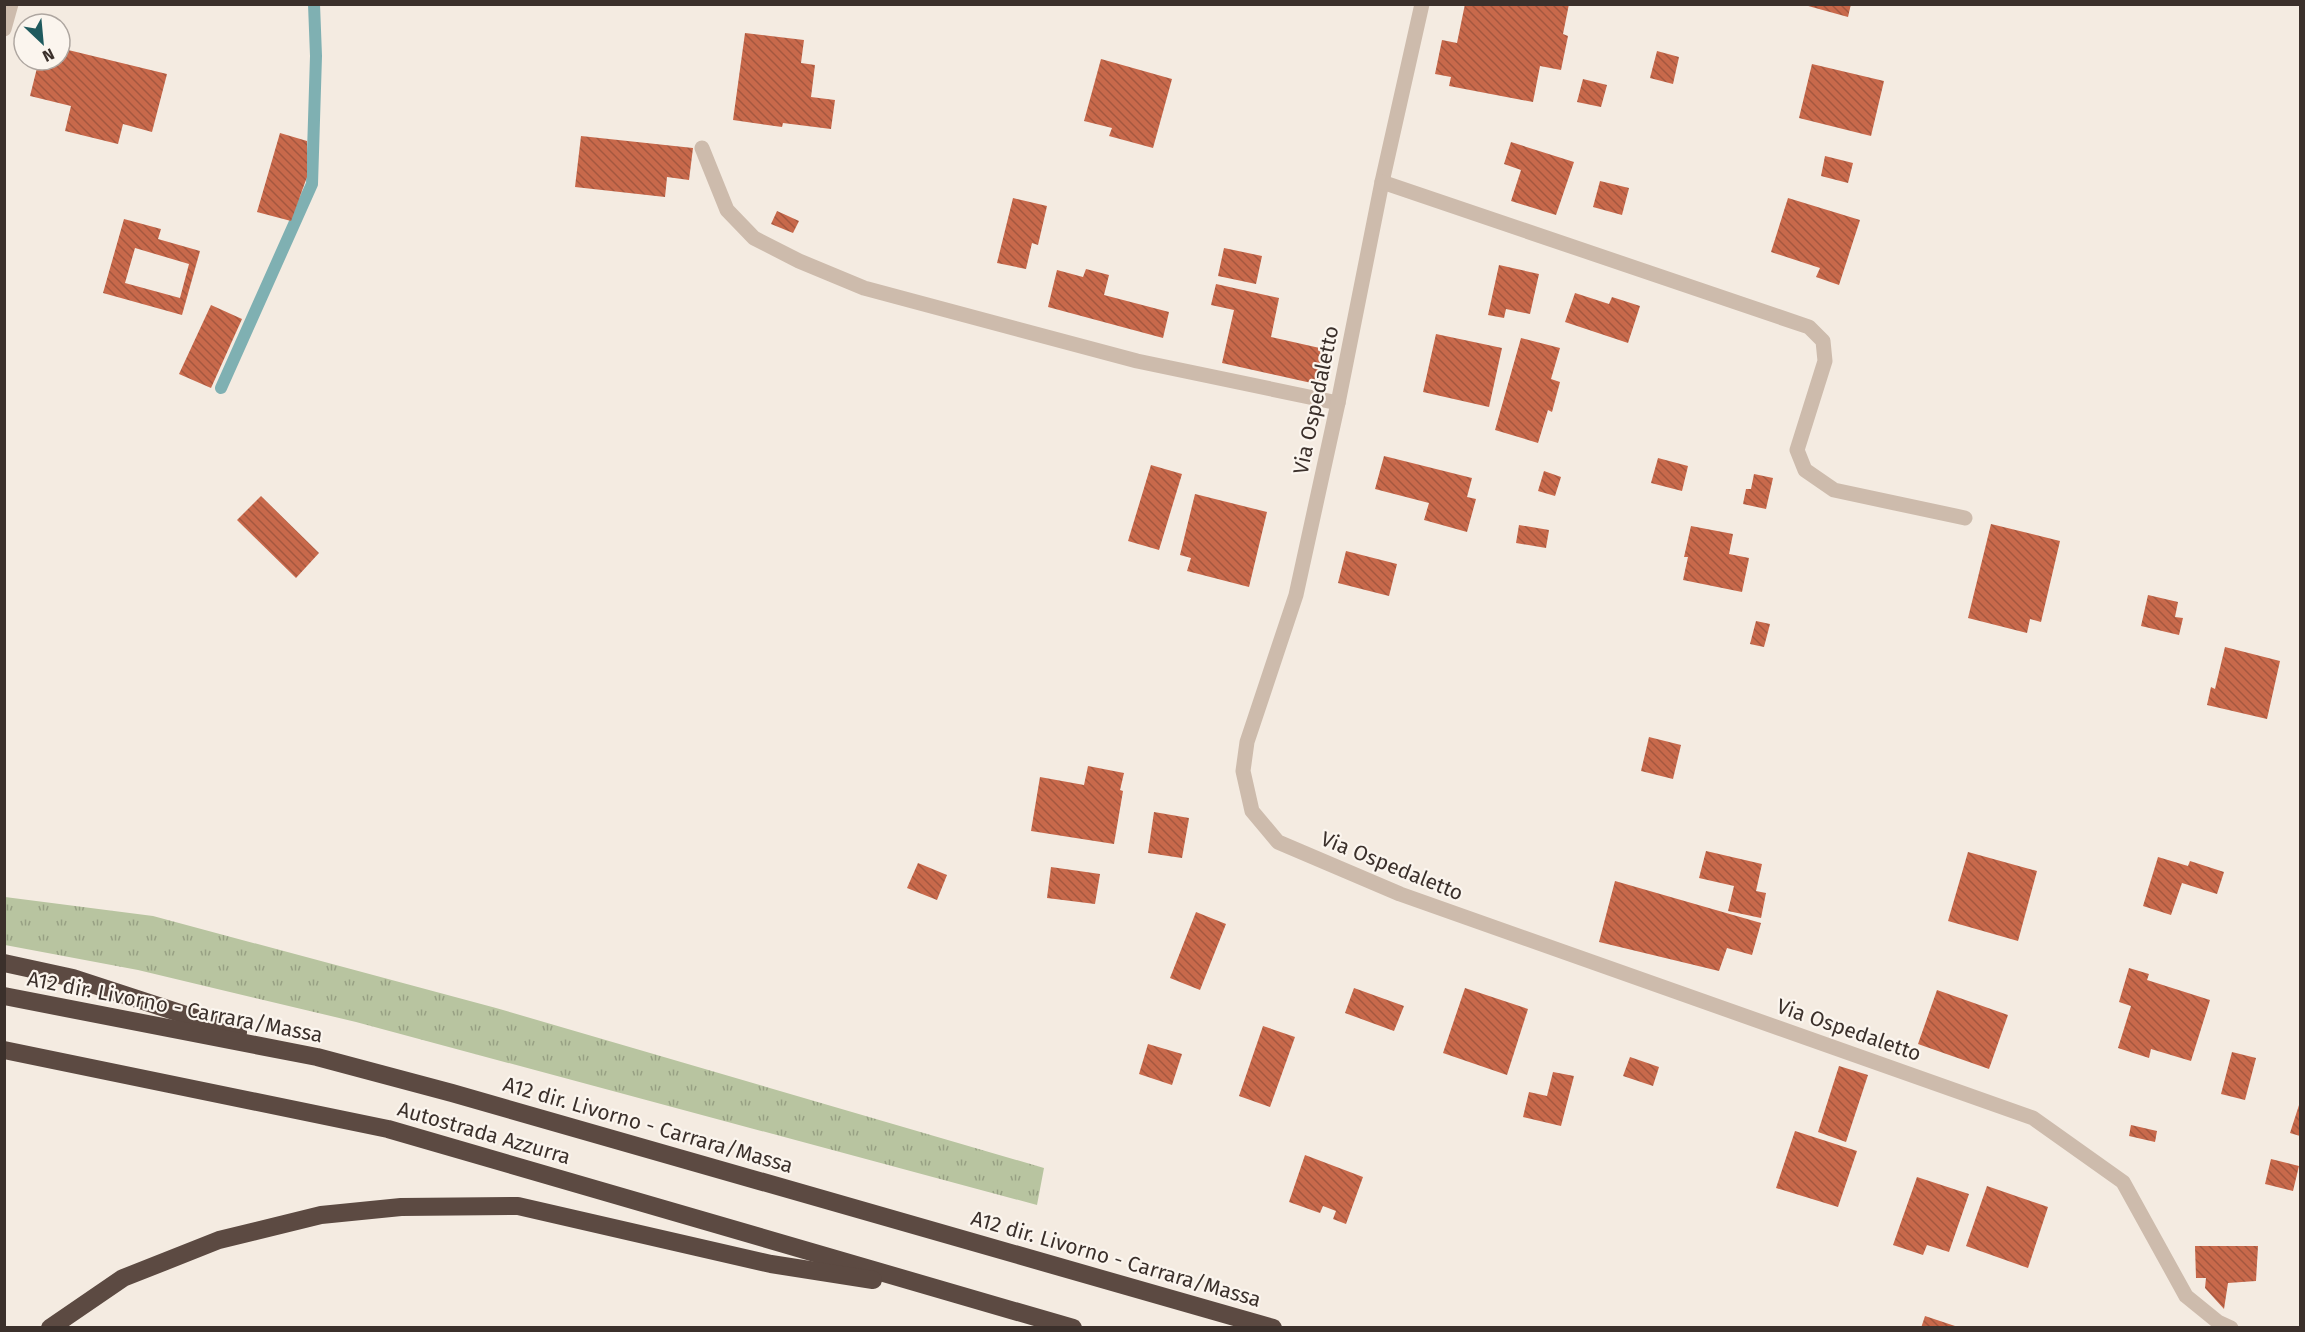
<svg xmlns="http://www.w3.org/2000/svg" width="2305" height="1332" font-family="'Fira Sans',sans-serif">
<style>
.grass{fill:url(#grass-tufts)}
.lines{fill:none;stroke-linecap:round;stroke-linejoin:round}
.stream{stroke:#7fb0b2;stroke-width:12}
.building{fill:url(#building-back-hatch);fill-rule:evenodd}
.lane{stroke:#cdbbac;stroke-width:15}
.street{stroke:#cdbbac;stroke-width:15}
.highway{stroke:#5c4a42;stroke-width:18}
.labels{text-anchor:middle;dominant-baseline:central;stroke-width:4.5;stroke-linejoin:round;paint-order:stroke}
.street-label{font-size:21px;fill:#3b302b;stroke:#fbf5ee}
</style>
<defs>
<pattern id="grass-tufts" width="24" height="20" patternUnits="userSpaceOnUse" patternTransform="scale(1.5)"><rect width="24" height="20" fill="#b8c4a0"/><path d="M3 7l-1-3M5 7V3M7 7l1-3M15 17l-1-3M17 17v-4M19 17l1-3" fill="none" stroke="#97a083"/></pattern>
<pattern id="building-back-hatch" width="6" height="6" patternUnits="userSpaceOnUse" patternTransform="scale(1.5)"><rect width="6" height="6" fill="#c8694b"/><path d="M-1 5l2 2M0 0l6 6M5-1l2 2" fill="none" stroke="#a4573f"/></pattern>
</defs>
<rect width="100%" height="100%" fill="#f4ebe1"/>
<path class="grass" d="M5 897 153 916 496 1008 1044 1168 1037 1205 356 1022 138 970 5 945Z"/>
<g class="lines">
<path class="stream" d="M221 388 312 184 316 56 314 4"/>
</g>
<g class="building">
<path d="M1465 4H1569L1563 34 1568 36 1561 70 1540 66 1533 102 1449 86 1451 77 1435 74 1442 40 1457 43Z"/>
<path d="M1801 4H1851L1848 17Z"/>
<path d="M745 33 804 40 801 63 815 65 811 97 835 100 831 129 783 123 782 127 733 120Z"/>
<path d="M60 48 167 74 152 132 123 124 118 144 65 131 71 106 30 96 39 60H60Z"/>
<path d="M1657 51 1679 57 1673 84 1650 78Z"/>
<path d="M1101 59 1172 79 1153 148 1109 136 1112 128 1084 121Z"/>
<path d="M1812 64 1884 81 1871 136 1799 118Z"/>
<path d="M1583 79 1607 85 1601 107 1577 102Z"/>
<path d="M280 133 307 141V177L291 221 257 212Z"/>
<path d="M581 136 693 148 689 180 667 177 665 197 575 187Z"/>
<path d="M1511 142 1574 162 1556 215 1511 201 1521 170 1504 164Z"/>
<path d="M1825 156 1853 163 1848 183 1821 176Z"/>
<path d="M1600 181 1629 188 1622 215 1593 207Z"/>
<path d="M1013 198 1047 206 1038 245 1032 243 1026 269 997 263Z"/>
<path d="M1788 198 1860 220 1839 285 1816 277 1820 268 1771 252Z"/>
<path d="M777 211 799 221 793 233 771 224Z"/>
<path d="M124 219 161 229 158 239 200 251 182 315 103 293ZM135 248 189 264 180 298 125 283Z"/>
<path d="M1224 248 1262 256 1256 284 1218 276Z"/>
<path d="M1499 265 1539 274 1530 314 1506 309 1504 318 1488 315Z"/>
<path d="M1086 269 1109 275 1104 295 1169 312 1163 338 1048 307 1057 270 1083 277Z"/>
<path d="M1216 284 1279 298 1271 337 1333 351 1325 386 1222 363 1234 310 1211 305Z"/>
<path d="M1575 293 1609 304 1612 297 1640 306 1628 343 1565 322Z"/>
<path d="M211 305 242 319 211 388 179 374Z"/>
<path d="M1436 334 1502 348 1489 407 1423 392Z"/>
<path d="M1521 338 1560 348 1551 379 1560 382 1552 412 1548 410 1538 443 1495 430Z"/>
<path d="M1384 456 1472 478 1467 497 1476 499 1467 532 1424 520 1429 503 1375 489Z"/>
<path d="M1658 458 1688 466 1682 491 1651 483Z"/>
<path d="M1151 465 1182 474 1159 550 1128 541Z"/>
<path d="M1544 471 1561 477 1555 496 1538 491Z"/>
<path d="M1754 474 1773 478 1766 509 1743 504 1746 489H1751Z"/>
<path d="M1195 494 1267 512 1249 587 1187 571 1191 558 1180 555Z"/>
<path d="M261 496 319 553 296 578 237 520Z"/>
<path d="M1991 524 2060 541 2041 622 2030 619 2027 633 1968 618Z"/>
<path d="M1519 525 1549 530 1546 548 1516 543Z"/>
<path d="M1691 526 1733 534 1729 554 1749 558 1742 592 1683 580 1688 557H1684Z"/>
<path d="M1346 551 1397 564 1389 596 1338 583Z"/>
<path d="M2148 595 2178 602 2175 617 2183 618 2179 635 2141 626Z"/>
<path d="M1756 621 1770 624 1764 647 1750 644Z"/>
<path d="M2225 647 2280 661 2267 719 2207 705 2211 687 2215 689Z"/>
<path d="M1649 737 1681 745 1673 779 1641 771Z"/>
<path d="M1088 766 1124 773 1120 790 1123 791 1114 844 1031 831 1040 777 1084 785Z"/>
<path d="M1154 812 1189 818 1182 858 1148 853Z"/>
<path d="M1706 851 1762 864 1756 891 1766 893 1761 918 1728 911 1734 886 1699 878Z"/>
<path d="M1968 852 2037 871 2018 941 1948 921Z"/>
<path d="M2158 857 2188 866 2190 861 2224 872 2217 894 2182 883 2171 915 2143 906Z"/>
<path d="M918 863 947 875 937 900 907 888Z"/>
<path d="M1051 867 1100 874 1095 904 1047 898Z"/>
<path d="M1615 881 1761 923 1752 955 1727 948 1719 971 1599 942Z"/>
<path d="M1196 912 1226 924 1200 990 1170 978Z"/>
<path d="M2129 968 2149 974 2147 980 2210 1000 2191 1061 2151 1049 2149 1058 2118 1048 2131 1006 2119 1002Z"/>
<path d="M1354 988 1404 1006 1394 1031 1345 1013Z"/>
<path d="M1465 988 1528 1009 1507 1075 1443 1053Z"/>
<path d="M1937 990 2008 1015 1989 1069 1918 1044Z"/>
<path d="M1263 1026 1295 1037 1270 1107 1239 1096Z"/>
<path d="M1148 1044 1182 1054 1172 1085 1139 1074Z"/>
<path d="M2232 1052 2256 1058 2245 1100 2221 1094Z"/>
<path d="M1630 1057 1659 1067 1653 1086 1623 1076Z"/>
<path d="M1839 1066 1868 1075 1846 1142 1818 1132Z"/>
<path d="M1553 1072 1574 1076 1561 1126 1523 1117 1529 1092 1547 1096Z"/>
<path d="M2300 1102V1136L2290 1133Z"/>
<path d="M2131 1125 2157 1131 2155 1142 2129 1136Z"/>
<path d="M1795 1131 1857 1151 1838 1207 1776 1188Z"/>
<path d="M1305 1155 1363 1177 1346 1224 1333 1219 1336 1211 1323 1206 1320 1213 1289 1202Z"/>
<path d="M2271 1159 2299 1166 2293 1191 2265 1184Z"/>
<path d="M1917 1177 1969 1194 1949 1252 1927 1245 1923 1255 1893 1245Z"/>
<path d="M1987 1186 2048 1207 2028 1268 1966 1246Z"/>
<path d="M2195 1246H2258L2256 1281 2228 1283 2224 1309 2205 1288 2206 1278H2196Z"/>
<path d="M1925 1316 1958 1327V1328H1921Z"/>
</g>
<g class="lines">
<path class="lane" d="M702 148 727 210 754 238 799 261 864 288 1137 361 1338 403"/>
<g class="street">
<path d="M1422 4 1382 182 1338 403 1296 595 1247 742 1243 771 1252 811 1278 842 1400 894 2033 1118 2123 1182 2186 1296 2218 1322 2231 1328"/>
<path d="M4 29 11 4"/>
<path d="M1382 182 1809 327 1823 341 1825 361 1797 450 1805 470 1834 490 1965 518"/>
</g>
<g class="highway">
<path d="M4 963 73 978 238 1032"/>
<path d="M4 996 317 1057 452 1093 1273 1328"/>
<path d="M4 1050 388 1129 1073 1328"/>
<path d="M50 1328 123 1278 219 1240 321 1215 401 1207 518 1206 771 1264 873 1280"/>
</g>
</g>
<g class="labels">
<g class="street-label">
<text transform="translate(1316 400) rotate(-78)">Via Ospedaletto</text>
<text transform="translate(1392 866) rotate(22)">Via Ospedaletto</text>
<text transform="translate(175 1007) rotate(11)">A12 dir. Livorno - Carrara/Massa</text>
<text transform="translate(1849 1030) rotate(19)">Via Ospedaletto</text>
<text transform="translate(648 1125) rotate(16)">A12 dir. Livorno - Carrara/Massa</text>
<text transform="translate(484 1133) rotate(16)">Autostrada Azzurra</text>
<text transform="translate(1116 1259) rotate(16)">A12 dir. Livorno - Carrara/Massa</text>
</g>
</g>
<rect width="2305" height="1332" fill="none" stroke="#3b302b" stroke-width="12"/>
<g transform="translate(42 42) rotate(154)"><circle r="28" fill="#fbf5ee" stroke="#aea6a0" stroke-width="1.5"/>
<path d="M0-4.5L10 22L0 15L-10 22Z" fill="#1f5a5e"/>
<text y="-9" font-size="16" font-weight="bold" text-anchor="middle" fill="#3b302b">N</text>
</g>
</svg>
